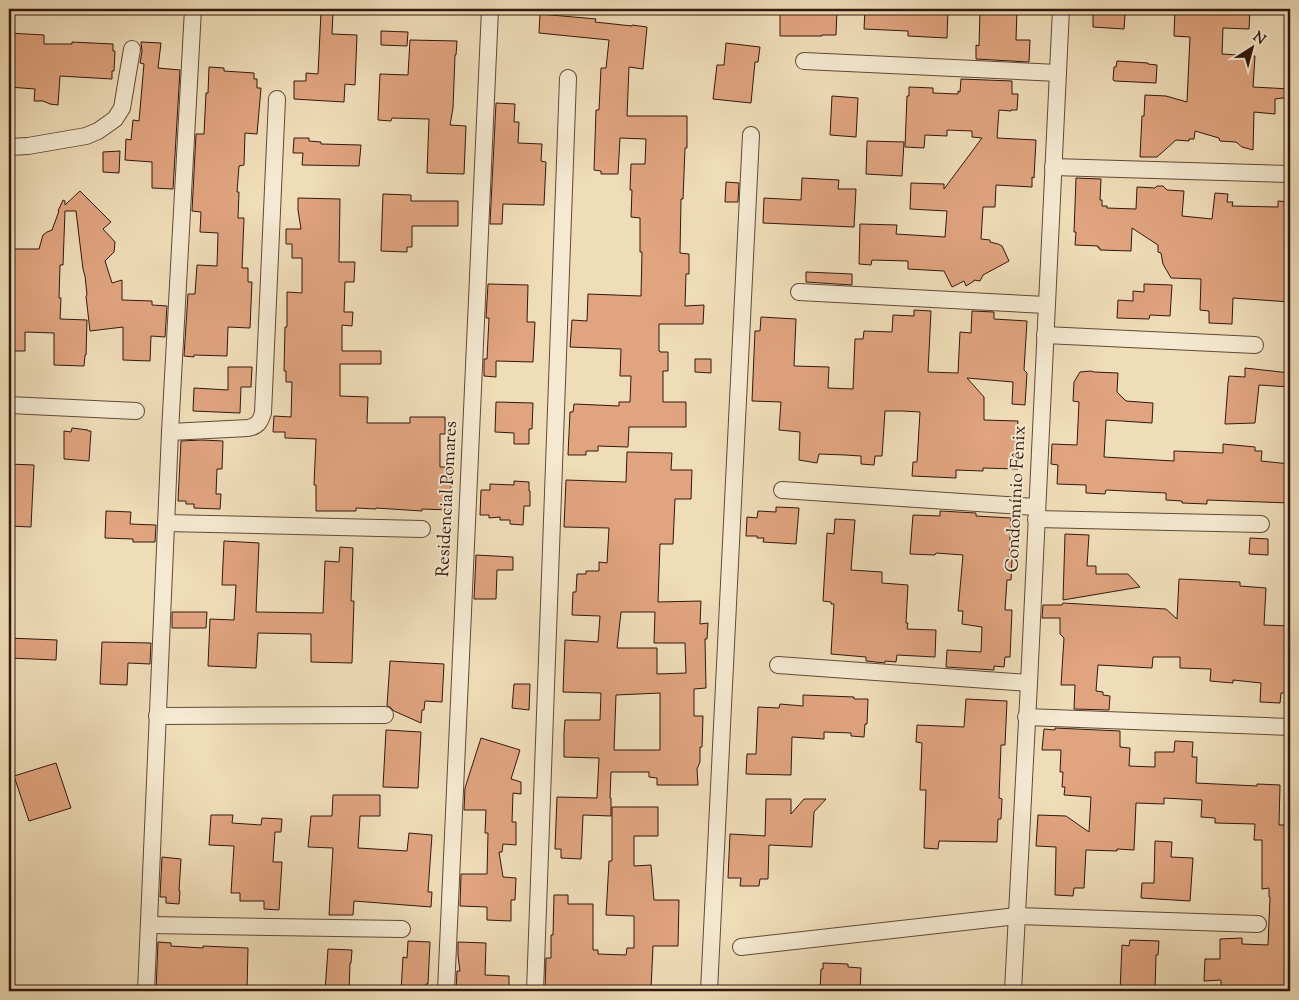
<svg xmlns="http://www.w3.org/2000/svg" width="1299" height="1000" font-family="'Sorts Mill Goudy',serif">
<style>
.building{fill:#e0a47f;stroke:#32180e;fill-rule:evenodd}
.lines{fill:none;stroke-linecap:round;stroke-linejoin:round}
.minor-casing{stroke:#614938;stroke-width:18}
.minor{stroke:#f5e9d1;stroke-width:16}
.labels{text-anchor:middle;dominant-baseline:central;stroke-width:4;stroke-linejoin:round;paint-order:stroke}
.street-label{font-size:18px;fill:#32180e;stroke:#f5e9d1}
</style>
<rect width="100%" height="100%" fill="#efddb8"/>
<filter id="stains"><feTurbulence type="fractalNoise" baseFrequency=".004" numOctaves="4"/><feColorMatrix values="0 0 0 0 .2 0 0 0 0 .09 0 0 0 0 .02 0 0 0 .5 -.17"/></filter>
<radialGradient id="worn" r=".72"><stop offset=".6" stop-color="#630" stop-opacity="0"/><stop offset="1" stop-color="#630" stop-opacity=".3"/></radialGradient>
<g class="building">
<path d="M780 9H837L836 35H822V36H780Z"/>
<path d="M865 9H948L947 38 908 36V31L864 29Z"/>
<path d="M980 9H1017L1016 40H1030L1029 62 976 59V45L979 46Z"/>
<path d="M1093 9H1118V14H1125L1124 29 1093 27Z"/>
<path d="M1175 9H1250L1249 29 1223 28 1222 54 1255 56 1253 87 1290 89V97L1275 99V114L1254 112 1253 150 1242 147 1236 142 1220 141 1219 138 1195 131 1194 139H1189V141L1176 140 1157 157H1140L1142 116H1144L1145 95 1166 96 1187 102 1190 37 1174 36Z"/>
<path d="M321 12H333L332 34 357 35 355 85 345 84 344 102 294 99V81H306V73L318 74Z"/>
<path d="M540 14 596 19 595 22 632 26V25L647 27 643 69 629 67 627 116H687V148H685L683 199H681L680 253 689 254V274H686L685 306 704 305 703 324H659V351H660V352H668V371H663V402H686V427H629L628 447 598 446V451H586V455H568L570 412H573L574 404 619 406V402H630L631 376H620L621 349 570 347 572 320 587 321 588 294 641 296 642 252H640V218L631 217 632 190H630L631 164H645L646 139 620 138 618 174H601V171L594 170 596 110H599L601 68H606L609 40 539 33Z"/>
<path d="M381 31 408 32 407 46 381 45Z"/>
<path d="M9 33 44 35V44H72V42L113 44V51H115L114 71H112V79L60 76 58 105 50 104 43 101H34L35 89 9 87Z"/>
<path d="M410 40 457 41 456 55H455L453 108 450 125 466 126 464 174 427 173 429 119 392 118 391 121 378 120 380 74 408 75Z"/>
<path d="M141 42 161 43 158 68 180 70 173 189 152 188V162L125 160 126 139 131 140 133 120 139 121 144 64 140 63 142 51Z"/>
<path d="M726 43 760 47 758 62H755L751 103 713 99 717 65H724Z"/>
<path d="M1117 61 1148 63V64L1157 65 1156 83 1115 81 1113 80 1114 67H1116Z"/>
<path d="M209 67 224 68V71L254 73V79H257V88H261L257 134 245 133 244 165 239 166 237 192H239L238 218H244L242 268H248V282H252L250 328 228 327 227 356 194 355V357L184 356 188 294H195L197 265 217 266 218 233 200 232 201 212 192 211 196 134H204L206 93H208Z"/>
<path d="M961 79 1012 81V94H1018L1017 110H1011V111L999 110 997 138 1036 140 1034 178 1032 177V187L996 185 995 207H983L981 239 990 240V242L998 244 1002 246 1009 261 983 275 980 281 974 280V281L966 286 964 281 952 287 944 271 908 269V261L872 260 871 265 859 264 860 224 897 225 896 234 945 237 947 211 910 209 911 183 944 184V189L982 138 972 137V131L947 130V136L925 135 924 148 905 147 907 96H909V87L933 88V93L958 94V91L960 92Z"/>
<path d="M832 96 858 98 856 137 830 135Z"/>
<path d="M496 103 515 104 514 122H519L518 143 542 144 541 161 546 162 544 205 503 204 502 224H490Z"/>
<path d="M294 138H309V141L321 142V144L361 145 359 166 302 165 303 153H293Z"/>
<path d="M867 141 904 142 902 176 866 174Z"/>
<path d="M120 151 119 173 103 172V152Z"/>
<path d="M802 178 839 180 838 189H856L854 227 763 223 764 198 801 200Z"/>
<path d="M1076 178 1101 179 1100 200H1102V206H1107V208L1136 209 1137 187 1155 188 1157 186H1163L1167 190 1184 191 1182 216 1212 219 1215 193 1228 194 1227 202H1233L1232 206 1278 207V201L1290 202V302L1233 298 1232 324 1209 323V311L1200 310 1201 279 1171 278 1163 264 1161 253 1158 252V245L1132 228 1131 251 1100 250V248H1098V246L1075 245 1076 232H1074Z"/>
<path d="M726 182 739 183 738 202H725Z"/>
<path d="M80 191 111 222 103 229 115 242 114 252 105 261 112 283 122 280V300L152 301V305L167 306 165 337 151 336 150 361 123 360V327L90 331 86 296 87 295 85 276 83 269 76 211H65L63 265H60L59 298H61L60 319 87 320 86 355H85L84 366 54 365V333L25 332V351H9V277H10V249H39L43 235 47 232 52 230 59 211H58L63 200 65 201V205Z"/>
<path d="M383 194 411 195V201H458V226H412V247H407V252L381 251Z"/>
<path d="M298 198 340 199 339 262H355L354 282H345L344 312H353L352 326 342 325V351H381V364H340V396L368 397 367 423H410V417H445V434H440V467H452L450 510 422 509V511L376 508V509L356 508V511H316V485H314L316 439 285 438V432H273L274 416 291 417 292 382H286V371H284L285 327H287V292L302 293V258H292V244H286V229H301L298 210Z"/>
<path d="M806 272 852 274V285L806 282Z"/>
<path d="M488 284 528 285 527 322H535L533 362 496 361V377L484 376V359H487L489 318H486Z"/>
<path d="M1144 284 1172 285 1170 316 1150 315 1149 319 1117 318 1118 300 1133 301V291L1144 292Z"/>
<path d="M914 310 931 311 928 372 958 373 960 332 971 333 972 311 994 312V319L1027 321 1024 370 1027 373 1025 405 1012 404 1013 382 967 378 984 397V420L1018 421 1017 433H1022V443L1019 445 1018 469 983 468V471L956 470V478L912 476 913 462H917L920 412 902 411H885L882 456H875L874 465 861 464V456L845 455 819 454 817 463 799 460 800 432 779 430 781 402 752 401 755 331H760L761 317 796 319 794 366 829 367 828 388 853 389 855 339H863L864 331 892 332 893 315 914 316Z"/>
<path d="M695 359H711V373L695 372Z"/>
<path d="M228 367H252L251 387H241L240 413 193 411 194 388 228 390Z"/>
<path d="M1245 368 1290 373V387L1259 385 1255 423 1225 424 1228 383 1229 376 1245 377Z"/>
<path d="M1091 371 1094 372 1118 373 1117 392 1126 401 1153 403 1152 423 1106 420 1104 457 1174 461V451L1223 453V444L1255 447V451H1262L1261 461 1290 464V503L1207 500V504L1182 503V501L1166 500V493L1106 490 1105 494 1086 493V485L1057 484 1058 465 1051 464 1052 444 1077 445 1079 402 1073 401 1074 382 1080 372Z"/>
<path d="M496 402 533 403 532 429H529V444H514V433L495 432Z"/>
<path d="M72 428 88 430V431H91L89 461 64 459V431L71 432Z"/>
<path d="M202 440 223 441 222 469H217L216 494H221L220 509 194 508V504H186V501H178L181 441Z"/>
<path d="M627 452 672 453 671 470H692L691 499H675L673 544H660L658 602 701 601 700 624 708 623 707 639H705L706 688 694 689V716H703L702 747H700V762L697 769 698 785H657V778L649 777V772H611L610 798H611V816L583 815 581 859 561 858V849H555L557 797 597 798 599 758 564 757V733L565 720H600L601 693 563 692 565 640 598 642 600 616 572 615 573 592H576L577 574H586V571H599V562L607 563 609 528 564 527 566 480 626 482ZM621 612H655L654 643H685L686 673 657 674V648H617ZM660 693V750H614L616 695Z"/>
<path d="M9 464 34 465 31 527 9 526Z"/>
<path d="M514 481 529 482V491H530V506H524L523 525 510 524V520H500V517L489 518V515H480L481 490H490V484L514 485Z"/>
<path d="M776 507 799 508 796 544 763 542 764 538H757V536H746L747 517 757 518 758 511 776 512Z"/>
<path d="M106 511 131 512 130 524 156 525 155 542H133V539L105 538Z"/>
<path d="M940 511 976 513V516L1011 518 1009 560H1012L1011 580H1007L1005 610H1012L1010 657H1005L1004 667 994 666V670L946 667 947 650 981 652 982 627 962 624 963 611H958L963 555 936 553 935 555 910 554 913 515 940 516Z"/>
<path d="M835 519 855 520 851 570 882 572V583L908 585 906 623H908L907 629 936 630 935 657 897 655 896 662 885 661V663L866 661V657L831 654 834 604H831V602L823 601 827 533 834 534Z"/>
<path d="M1065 534 1089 535 1087 566H1096V574H1128L1140 587 1063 600Z"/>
<path d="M1250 538 1268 539V555L1249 554Z"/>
<path d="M224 541 259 543 256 612 323 613 325 561 339 562 340 547 353 548 351 601H354L352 663 311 662V634L258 633 256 668 208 666 210 619 234 620 236 585H222Z"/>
<path d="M476 555 513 557V570H497L496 599H474Z"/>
<path d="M1179 579 1240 582V586L1266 588 1264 625 1290 626V693H1281L1280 703 1260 702 1261 683 1233 680V683L1210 681 1211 669 1180 668V657H1153L1152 668 1098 665 1096 691 1103 692V695L1110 696 1109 710 1074 709 1075 685H1061L1064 638 1060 634V618H1042L1043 605H1062L1063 603 1166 609 1177 619Z"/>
<path d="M172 612H207L206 628H172Z"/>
<path d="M9 638 57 640 56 660 9 658Z"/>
<path d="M102 642 151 643 150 664 128 663 127 685 100 684Z"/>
<path d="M390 661 444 664 442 702 425 701 424 710H422L421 723 394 711 390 707 387 706Z"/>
<path d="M514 684H530L529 710 512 708Z"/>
<path d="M803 695 854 697V699H868L867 724H865L864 737 851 736V733L824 732V739L792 737 791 775 746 774 747 754H756L758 707 779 708 780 704 803 706Z"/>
<path d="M966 699 1007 701 1005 745H1001L999 798 1002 799 1001 819H998L997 842 939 841 938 849 924 848 926 790H920L922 743 916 742 917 725 964 727Z"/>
<path d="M1055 728 1120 731V747L1130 748 1129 766 1155 767V752H1174L1175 741 1193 742 1192 757H1197L1196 783 1257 786V784L1280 785 1279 825H1285V862H1290V922H1288L1286 991H1221V980L1204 981 1205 959H1220V939L1242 938V944L1268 945 1270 897H1269V888L1262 889V840H1254L1255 824 1215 823V818L1201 817 1202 800 1164 798V804L1136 803 1134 850 1117 849V851L1086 850 1084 888H1074L1073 896 1055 895 1056 847 1036 846 1038 815 1066 816 1089 832 1091 797 1064 795 1065 787H1062L1063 772H1060L1061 750H1042L1044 729 1055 730Z"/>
<path d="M386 730 421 732 418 788 383 787Z"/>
<path d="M481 738 520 750 511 779 521 782V794L513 793 512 822H516V845L503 844 502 852H499L503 877 516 878 515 900H511V921L487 920V907L460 906 461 874H487L488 833H485L486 810H464L465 788Z"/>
<path d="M56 763 71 808 29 821 14 776Z"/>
<path d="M333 795H380V816H360L358 848 407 851 409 833 432 835 428 892H432L431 907 354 901 353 915H329L333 848 308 847 311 816H332Z"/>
<path d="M766 799H791V814L804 799H826L814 812 812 847 769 845 768 879H760L759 886H740L741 878H728L730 834 765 836Z"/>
<path d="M612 807H658V836H634V866L651 865 654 900H679L678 946H653L651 989 599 988V991H545L546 958H551V935H553L554 895H568V904H593V950H598V954L626 955 627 948H634V916L606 915 609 861H612Z"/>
<path d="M211 815H233L232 823 261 825 262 818 282 819 281 832H275L273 862H282L279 910 264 909V901H240V893H231L234 846 209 845Z"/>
<path d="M1155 841 1172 842 1171 857 1193 858 1190 901 1141 898 1142 883H1154Z"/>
<path d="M162 857 181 859 179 891H180L179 904 166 903V897H160Z"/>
<path d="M1130 940 1159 941 1158 955H1156L1155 991H1120L1122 945 1129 946Z"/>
<path d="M408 941 430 942 428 984H426L425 991H401L403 957 407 958Z"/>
<path d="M158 942 171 943V946L203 948V946L248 948 247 991H156Z"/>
<path d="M458 942 486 943 485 975 509 976V991H456L457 971H460L458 956Z"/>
<path d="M328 949 352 950 351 963H350L349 991H325Z"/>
<path d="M823 963 848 964V967L861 968 860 991H820L821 969H823Z"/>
</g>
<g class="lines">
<defs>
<g id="minor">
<path d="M804 61 1058 73"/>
<path d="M9 147 28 146 86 136 98 131 115 119 122 108 132 49"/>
<path d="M1053 167 1290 174"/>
<path d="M799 292 1046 305"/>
<path d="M1045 335 1255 345"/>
<path d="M9 405 136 411"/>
<path d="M170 432 248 428C258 426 260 422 263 413L277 99"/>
<path d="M782 490 1036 507"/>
<path d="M1036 519 1261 524"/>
<path d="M166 523 422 529"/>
<path d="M778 665 1029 683"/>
<path d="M157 716 385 715"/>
<path d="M1026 717 1290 727"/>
<path d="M149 925 402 929"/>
<path d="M741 947 1017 916 1258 924"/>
<path d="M146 991 170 432 193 9"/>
<path d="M446 991 490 9"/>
<path d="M535 991 568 78"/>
<path d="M709 991 751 135"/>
<path d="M1013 991 1029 683 1061 9"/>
</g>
</defs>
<use href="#minor" class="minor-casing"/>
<use href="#minor" class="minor"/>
</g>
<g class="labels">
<g class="street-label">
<text transform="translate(448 499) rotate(-87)">Residencial Pomares</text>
<text transform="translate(1017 499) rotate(-87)">Condomínio Fênix</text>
</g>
</g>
<rect width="1299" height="1000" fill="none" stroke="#efddb8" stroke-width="30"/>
<rect x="10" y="10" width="1279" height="980" fill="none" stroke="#32180e" stroke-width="2.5"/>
<rect x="15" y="15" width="1269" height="970" fill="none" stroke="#32180e"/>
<g transform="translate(1252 48) rotate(36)" stroke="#f5e9d1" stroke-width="4" paint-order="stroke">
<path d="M0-4L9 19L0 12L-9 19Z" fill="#32180e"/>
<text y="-8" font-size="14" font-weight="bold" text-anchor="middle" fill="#32180e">N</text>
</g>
<rect width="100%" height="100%" filter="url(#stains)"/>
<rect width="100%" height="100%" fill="url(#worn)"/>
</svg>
